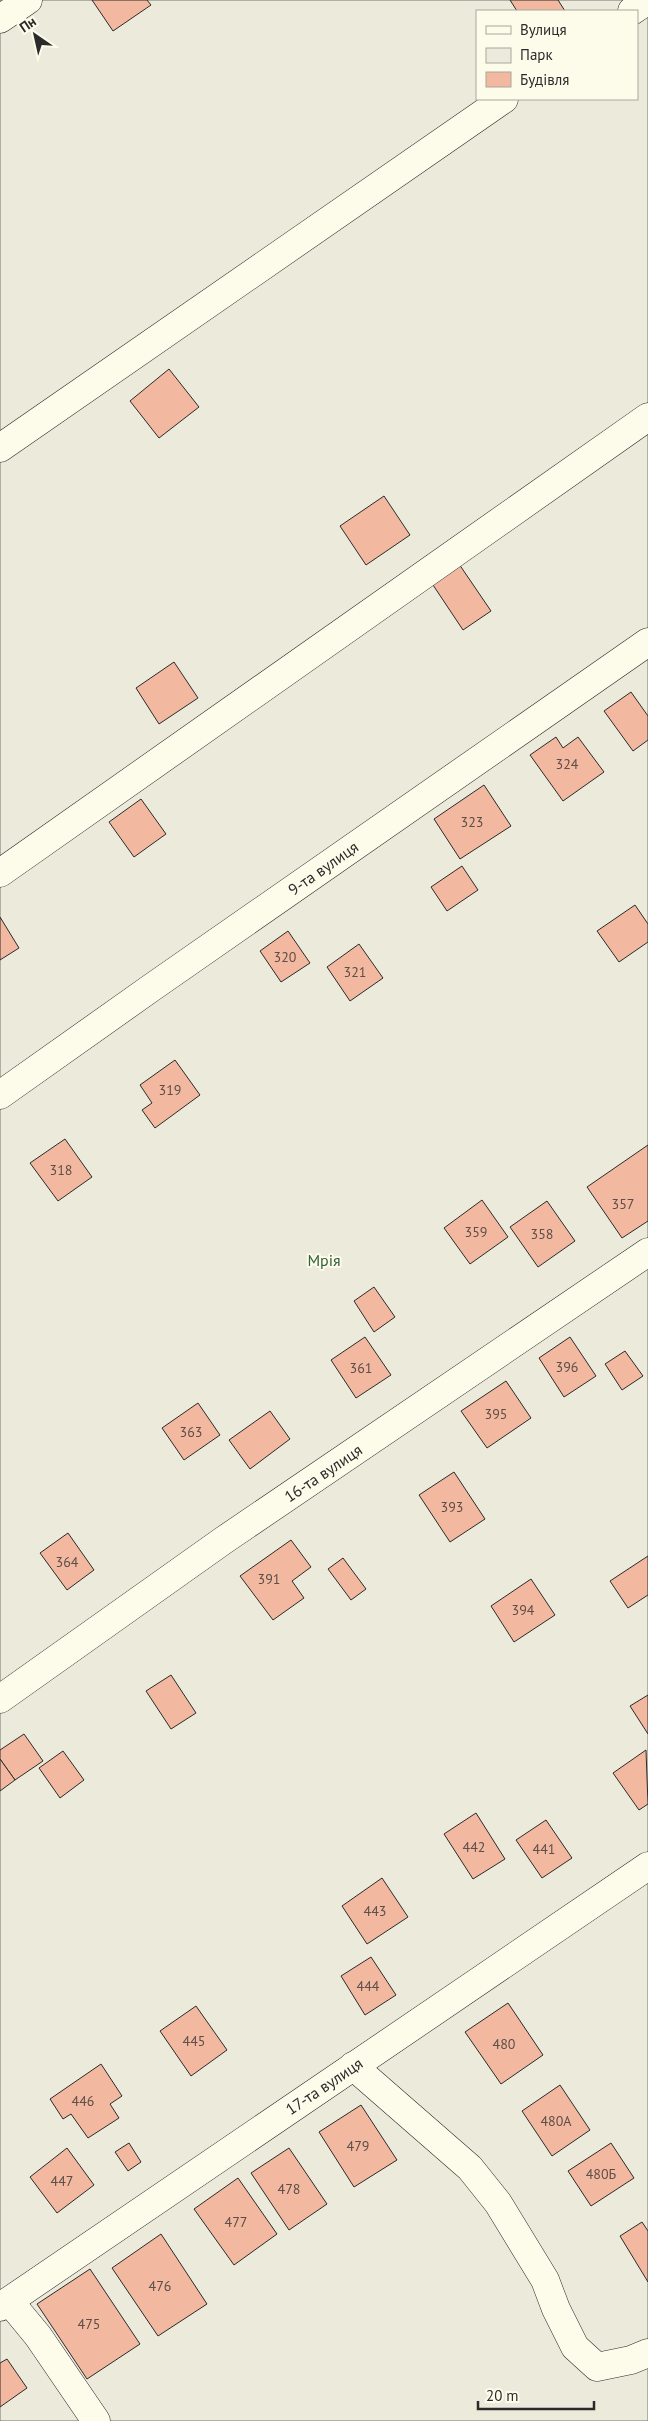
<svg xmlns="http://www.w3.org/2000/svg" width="648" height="2421" font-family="'PT Sans',sans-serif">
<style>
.green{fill:#ecebdb;stroke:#74746e;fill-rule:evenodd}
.building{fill:#f2b8a0;stroke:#2b2b2b}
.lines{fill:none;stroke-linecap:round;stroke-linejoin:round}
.street-casing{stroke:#2b2b2b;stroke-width:29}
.street{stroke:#fdfbea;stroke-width:28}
.labels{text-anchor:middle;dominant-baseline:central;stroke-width:4;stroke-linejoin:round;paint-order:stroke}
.number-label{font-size:14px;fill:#5d4e48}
.street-label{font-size:16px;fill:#2b2b2b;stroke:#fdfbea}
.park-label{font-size:16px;fill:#34623c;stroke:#fdfbea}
</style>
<rect width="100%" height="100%" fill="#fdfbea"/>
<path class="green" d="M0 0H648V2421H0ZM477 11H637V99H477Z"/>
<g class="building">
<path d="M92 0H147L151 5 113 31Z"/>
<path d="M510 0H558L565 11H517Z"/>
<path d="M169 369 199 407 159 438 130 401Z"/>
<path d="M384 496 410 535 366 565 340 526Z"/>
<path d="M459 564 491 611 463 630 431 582Z"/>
<path d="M174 662 198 698 159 724 136 688Z"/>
<path d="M631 692 648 716V740L633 751 604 711Z"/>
<path d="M556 737 563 748 578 737 604 772 563 801 530 755Z"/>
<path d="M484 785 511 826 460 859 434 819Z"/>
<path d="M141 799 166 834 134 857 109 822Z"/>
<path d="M462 866 478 890 447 911 431 887Z"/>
<path d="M635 905 648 924V942L619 962 597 931Z"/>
<path d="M0 917 19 948 0 960Z"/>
<path d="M288 931 310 963 281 982 260 951Z"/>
<path d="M359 944 383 978 350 1001 327 967Z"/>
<path d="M175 1060 200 1095 155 1128 142 1110 152 1103 140 1085Z"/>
<path d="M65 1139 92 1177 58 1201 30 1163Z"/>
<path d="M648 1145V1221L622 1238 587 1187Z"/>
<path d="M482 1200 508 1237 470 1264 444 1228Z"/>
<path d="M547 1201 575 1241 538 1267 510 1227Z"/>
<path d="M374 1287 395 1317 374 1332 354 1301Z"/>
<path d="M365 1337 391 1375 356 1398 331 1360Z"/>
<path d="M570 1337 596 1376 564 1397 539 1358Z"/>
<path d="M625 1351 643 1376 622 1390 605 1364Z"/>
<path d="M506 1381 531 1418 487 1448 461 1411Z"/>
<path d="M198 1403 220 1435 184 1460 162 1428Z"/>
<path d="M270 1411 290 1439 250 1469 229 1440Z"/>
<path d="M454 1472 485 1519 450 1542 419 1495Z"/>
<path d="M68 1533 94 1570 67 1590 40 1553Z"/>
<path d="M291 1540 311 1567 292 1581 304 1598 273 1620 240 1576Z"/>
<path d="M648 1556V1595L628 1608 610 1581Z"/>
<path d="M343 1558 366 1589 351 1600 328 1569Z"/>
<path d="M531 1579 555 1615 514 1642 491 1606Z"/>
<path d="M171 1675 196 1713 171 1729 146 1691Z"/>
<path d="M648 1695V1734L630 1706Z"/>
<path d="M24 1734 43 1761 15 1780 0 1759V1750Z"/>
<path d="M646 1750 648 1804 639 1810 613 1773Z"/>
<path d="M63 1751 84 1780 60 1798 39 1768Z"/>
<path d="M0 1759 15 1780 0 1791Z"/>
<path d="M476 1813 505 1859 473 1879 444 1834Z"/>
<path d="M546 1820 572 1858 542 1878 516 1840Z"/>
<path d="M382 1878 408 1917 367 1944 342 1906Z"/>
<path d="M371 1957 396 1995 365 2015 341 1976Z"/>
<path d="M508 2003 543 2055 501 2084 465 2032Z"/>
<path d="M196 2006 227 2050 191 2076 160 2031Z"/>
<path d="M101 2064 122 2096 110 2104 119 2118 88 2138 71 2114 63 2119 50 2099Z"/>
<path d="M560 2085 590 2130 552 2156 522 2111Z"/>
<path d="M361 2105 397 2160 354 2187 319 2132Z"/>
<path d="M129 2143 141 2162 128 2171 115 2152Z"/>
<path d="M611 2143 634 2178 591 2206 568 2171Z"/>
<path d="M67 2148 94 2185 57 2213 30 2177Z"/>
<path d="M289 2148 327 2204 289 2230 251 2173Z"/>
<path d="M238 2178 277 2234 234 2265 194 2209Z"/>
<path d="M642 2222 648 2231V2282L620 2236Z"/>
<path d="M161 2234 207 2304 158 2336 112 2268Z"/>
<path d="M90 2269 140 2344 87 2379 37 2304Z"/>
<path d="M7 2359 27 2388 0 2407V2363Z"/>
</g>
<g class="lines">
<defs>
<g id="street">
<path d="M632 11 648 0"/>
<path d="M0 19 28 0"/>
<path d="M0 448 504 99"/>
<path d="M0 873 648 417"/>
<path d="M0 1095 151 988 648 642"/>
<path d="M0 1699 224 1540 648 1252"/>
<path d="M353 2066 470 2168 498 2203 545 2280 556 2309 575 2347 597 2367 631 2360 648 2353"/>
<path d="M9 2301 38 2336 96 2421"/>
<path d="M0 2307 648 1866"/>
</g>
</defs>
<use href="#street" class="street-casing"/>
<use href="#street" class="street"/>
</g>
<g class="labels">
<g class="number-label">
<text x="567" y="764">324</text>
<text x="472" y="822">323</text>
<text x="285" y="957">320</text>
<text x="355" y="972">321</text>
<text x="170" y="1090">319</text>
<text x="61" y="1170">318</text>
<text x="623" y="1204">357</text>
<text x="476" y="1232">359</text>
<text x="542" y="1234">358</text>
<text x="567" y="1367">396</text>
<text x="361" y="1368">361</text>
<text x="496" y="1414">395</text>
<text x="191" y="1432">363</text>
<text x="452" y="1507">393</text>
<text x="67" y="1562">364</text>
<text x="269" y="1579">391</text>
<text x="523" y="1610">394</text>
<text x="474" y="1847">442</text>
<text x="544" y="1849">441</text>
<text x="375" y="1911">443</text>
<text x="368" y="1986">444</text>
<text x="194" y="2041">445</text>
<text x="504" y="2044">480</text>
<text x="83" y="2101">446</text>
<text x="556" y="2121">480А</text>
<text x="358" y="2146">479</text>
<text x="601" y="2174">480Б</text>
<text x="62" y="2181">447</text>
<text x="289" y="2189">478</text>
<text x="236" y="2222">477</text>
<text x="160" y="2286">476</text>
<text x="89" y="2324">475</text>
</g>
<g class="street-label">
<text transform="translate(323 868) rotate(-35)">9-та вулиця</text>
<text transform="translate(323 1473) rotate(-34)">16-та вулиця</text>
<text transform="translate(324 2086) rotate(-34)">17-та вулиця</text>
</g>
<g class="park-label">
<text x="324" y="1260">Мрія</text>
</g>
</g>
<rect x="476" y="10" width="162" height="90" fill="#fdfbea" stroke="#a9a89e"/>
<rect x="486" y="26" width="25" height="8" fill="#fdfbea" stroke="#a9a89e"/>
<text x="520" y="35" font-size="15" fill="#2b2b2b">Вулиця</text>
<rect x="486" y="48" width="25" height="15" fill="#ecebdb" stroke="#a9a89e"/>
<text x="520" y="60" font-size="15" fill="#2b2b2b">Парк</text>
<rect x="486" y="72" width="25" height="15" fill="#f2b8a0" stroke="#a9a89e"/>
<text x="520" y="85" font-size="15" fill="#2b2b2b">Будівля</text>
<g transform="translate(35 35) rotate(326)" stroke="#fdfbea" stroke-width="4" paint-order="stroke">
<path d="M0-4L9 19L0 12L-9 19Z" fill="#2b2b2b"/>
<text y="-8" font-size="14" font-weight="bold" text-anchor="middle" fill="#2b2b2b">Пн</text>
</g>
<path d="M478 2401v8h116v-8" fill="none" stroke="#2b2b2b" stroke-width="2.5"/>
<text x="486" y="2401" font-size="15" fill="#2b2b2b" stroke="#fdfbea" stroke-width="4" paint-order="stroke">20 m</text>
</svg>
